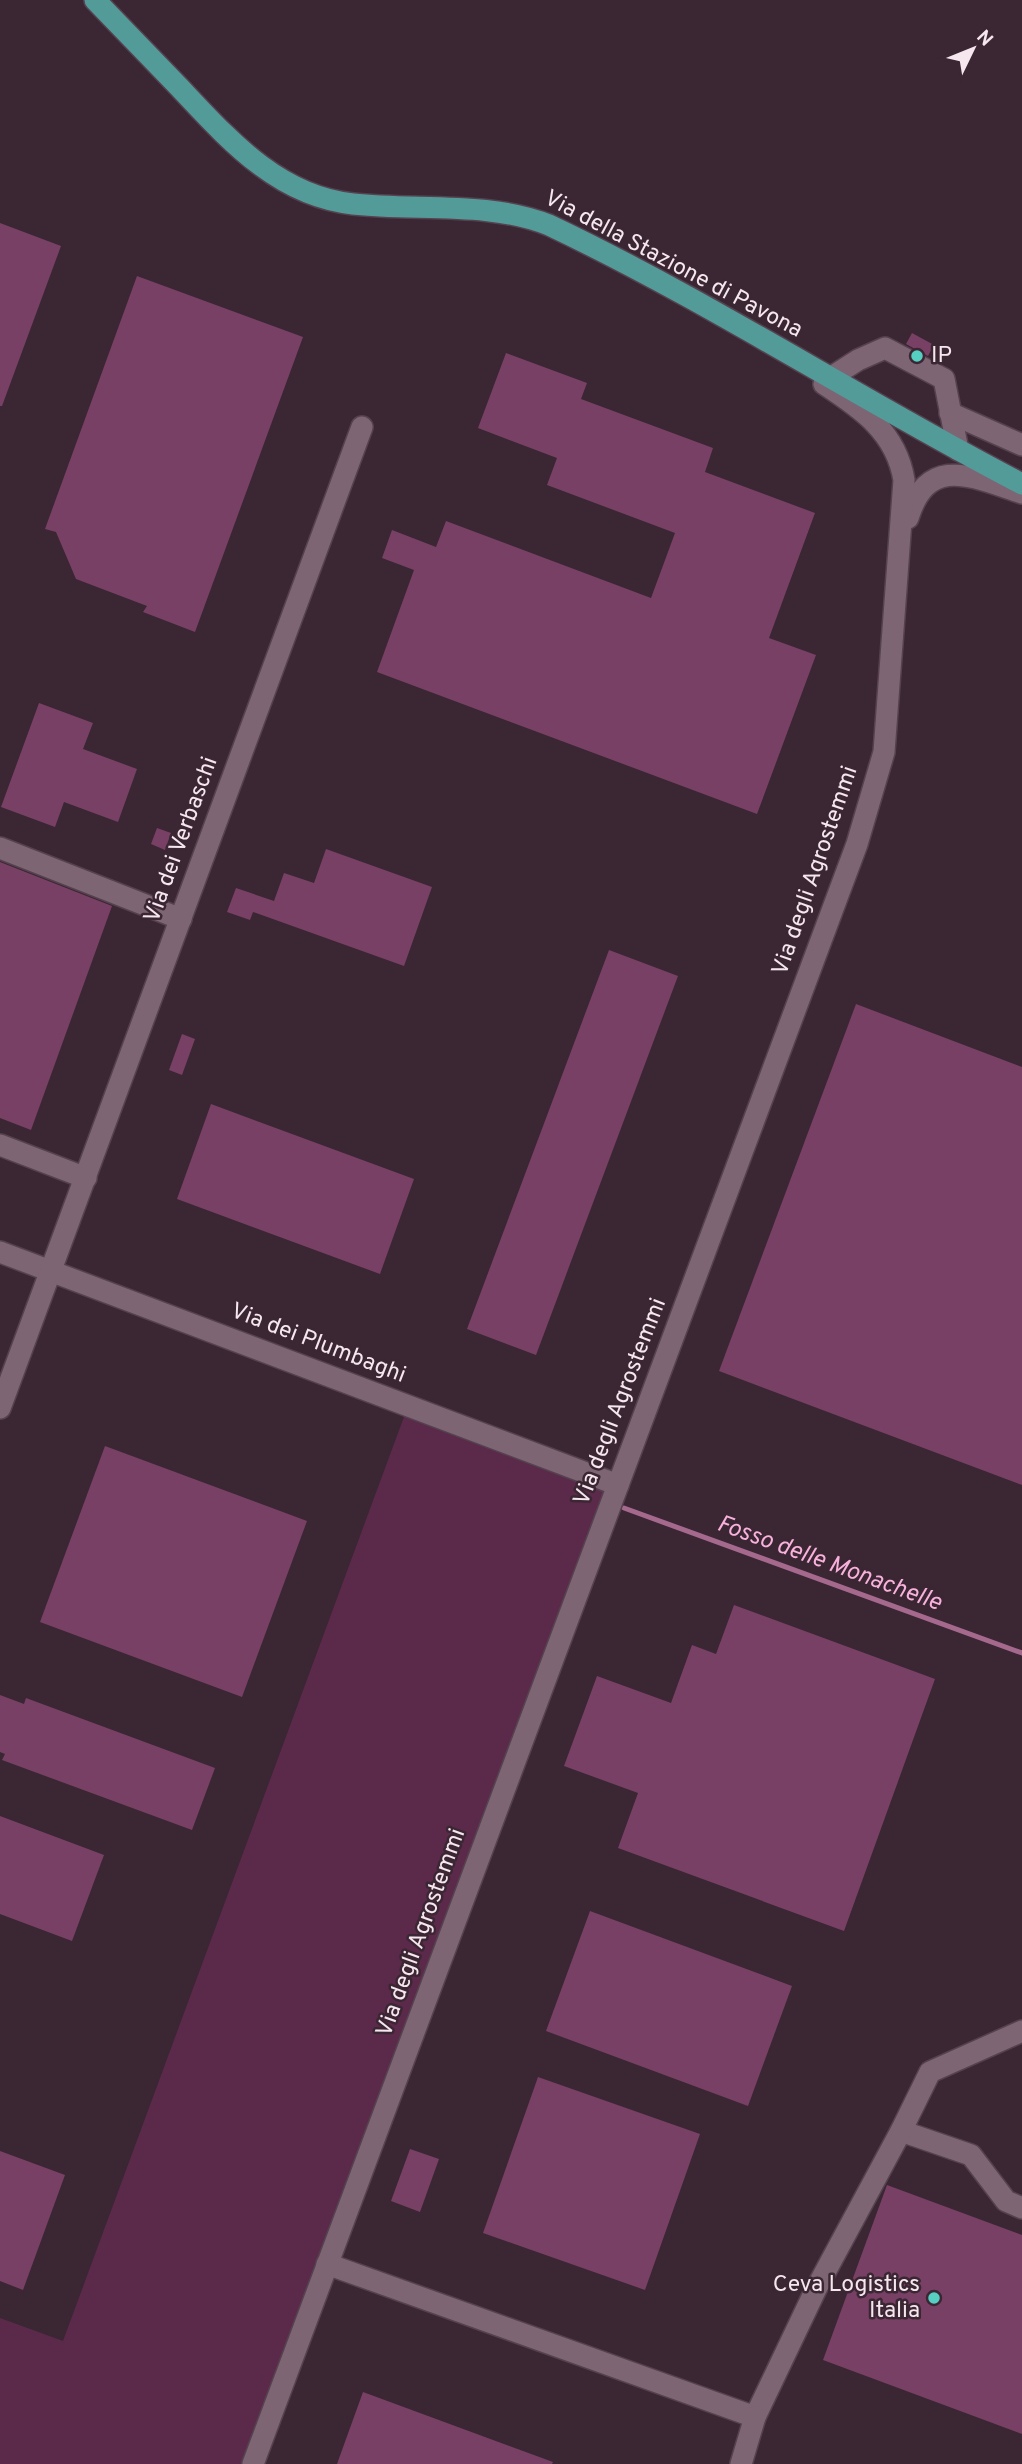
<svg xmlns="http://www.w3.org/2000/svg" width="1022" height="2464" font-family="Overpass,sans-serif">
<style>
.green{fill:#5b2a4a}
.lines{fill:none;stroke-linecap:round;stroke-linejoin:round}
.stream{stroke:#a5698e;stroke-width:5}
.building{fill:#784064}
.minor-casing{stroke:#55424e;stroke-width:24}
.major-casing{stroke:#55424e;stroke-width:24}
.minor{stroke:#7e6574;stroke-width:21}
.major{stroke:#529b99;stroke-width:21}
.poi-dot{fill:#57cec2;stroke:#3b2633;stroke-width:2.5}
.labels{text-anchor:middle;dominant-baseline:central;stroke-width:5;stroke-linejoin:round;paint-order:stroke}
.street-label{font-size:23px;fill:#f6e7ef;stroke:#3b2633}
.poi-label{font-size:23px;fill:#f6e7ef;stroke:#3b2633;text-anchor:start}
.water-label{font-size:24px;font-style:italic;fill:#f7b1db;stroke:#3b2633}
</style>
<rect width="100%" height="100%" fill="#3b2633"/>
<path class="green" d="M408 1406 618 1485 253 2464H0V2318L63 2341Z"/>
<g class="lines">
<path class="stream" d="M624 1508 1022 1653"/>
</g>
<g class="building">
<path d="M0 223 61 246 2 406H0Z"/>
<path d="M137 276 303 337 195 632 143 612 147 606 76 579 56 532 45 529Z"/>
<path d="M912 333 934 345 928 356 906 344Z"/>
<path d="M506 353 587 383 581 399 713 448 705 472 815 513 769 638 816 655 757 814 377 672 414 570 382 558 392 530 436 547 446 521 651 598 675 533 547 485 557 458 478 428Z"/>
<path d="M39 703 93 723 83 749 137 769 118 822 64 802 55 827 1 807Z"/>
<path d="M157 828 171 833 165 850 151 844Z"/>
<path d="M326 849 432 887 404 966 253 912 250 920 227 912 236 888 274 901 284 873 314 883Z"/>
<path d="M0 862 112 906 31 1130 0 1118Z"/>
<path d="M609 950 678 976 536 1355 467 1329Z"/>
<path d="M856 1004 1022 1067V1485L719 1371Z"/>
<path d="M182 1034 195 1039 182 1075 169 1070Z"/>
<path d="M211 1104 414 1179 380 1274 177 1199Z"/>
<path d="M105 1446 307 1521 242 1697 40 1622Z"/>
<path d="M734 1605 935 1679 844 1931 618 1848 638 1793 564 1766 597 1676 671 1703 692 1645 716 1654Z"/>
<path d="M0 1695 24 1704 26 1698 215 1768 192 1830 2 1760 5 1754 0 1752Z"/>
<path d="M0 1816 104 1855 72 1941 0 1914Z"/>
<path d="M590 1911 792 1986 748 2106 546 2031Z"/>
<path d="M538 2077 700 2134 645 2290 483 2233Z"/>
<path d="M410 2149 439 2159 420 2212 391 2201Z"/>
<path d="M0 2151 65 2175 23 2290 0 2281Z"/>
<path d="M887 2185 1022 2235V2434L823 2360Z"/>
<path d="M363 2392 553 2462 552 2464H337Z"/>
</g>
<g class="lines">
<defs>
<g id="minor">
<path d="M830 378 858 360 885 348 944 379 958 450"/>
<path d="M950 413 1022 445"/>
<path d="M908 518C928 453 973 477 1022 493"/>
<path d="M0 848 181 919"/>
<path d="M0 1145 86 1178"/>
<path d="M0 1252 618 1485"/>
<path d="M0 1408 362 427"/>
<path d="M901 2131 971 2155 1006 2201 1022 2208"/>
<path d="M327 2264 755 2417 816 2289 901 2131 930 2072 1022 2031"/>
<path d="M253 2464 857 844 884 752 904 480C896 432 862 409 824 384"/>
<path d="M741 2464 755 2417"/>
</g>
<path id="major" d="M95 0C123 29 152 59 180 88 229 140 278 196 353 204 417 211 489 201 549 225 711 302 862 401 1022 484"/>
</defs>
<use href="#minor" class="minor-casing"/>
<use href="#major" class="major-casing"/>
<use href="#minor" class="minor"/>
<use href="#major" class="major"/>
</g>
<g class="poi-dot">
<circle cx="917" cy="356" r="7"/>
<circle cx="934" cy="2298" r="7"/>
</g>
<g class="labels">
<g class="street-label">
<text transform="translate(673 265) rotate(28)">Via della Stazione di Pavona</text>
<text transform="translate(182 840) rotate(-70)">Via dei Verbaschi</text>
<text transform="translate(816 871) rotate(-71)">Via degli Agrostemmi</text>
<text transform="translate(318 1344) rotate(21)">Via dei Plumbaghi</text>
<text transform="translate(621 1402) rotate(-69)">Via degli Agrostemmi</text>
<text transform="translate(422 1933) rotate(-70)">Via degli Agrostemmi</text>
</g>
<g class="poi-label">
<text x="931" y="356">IP</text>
<text x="920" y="2285" text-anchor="end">Ceva Logistics<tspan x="920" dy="26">Italia</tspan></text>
</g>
<g class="water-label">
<text transform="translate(829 1564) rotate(20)">Fosso delle Monachelle</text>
</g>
</g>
<g transform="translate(973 49) rotate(47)" stroke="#3b2633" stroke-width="5" paint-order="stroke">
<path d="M0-5L12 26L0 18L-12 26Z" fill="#f6e7ef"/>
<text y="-10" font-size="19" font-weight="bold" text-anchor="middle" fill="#f6e7ef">N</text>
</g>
</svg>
